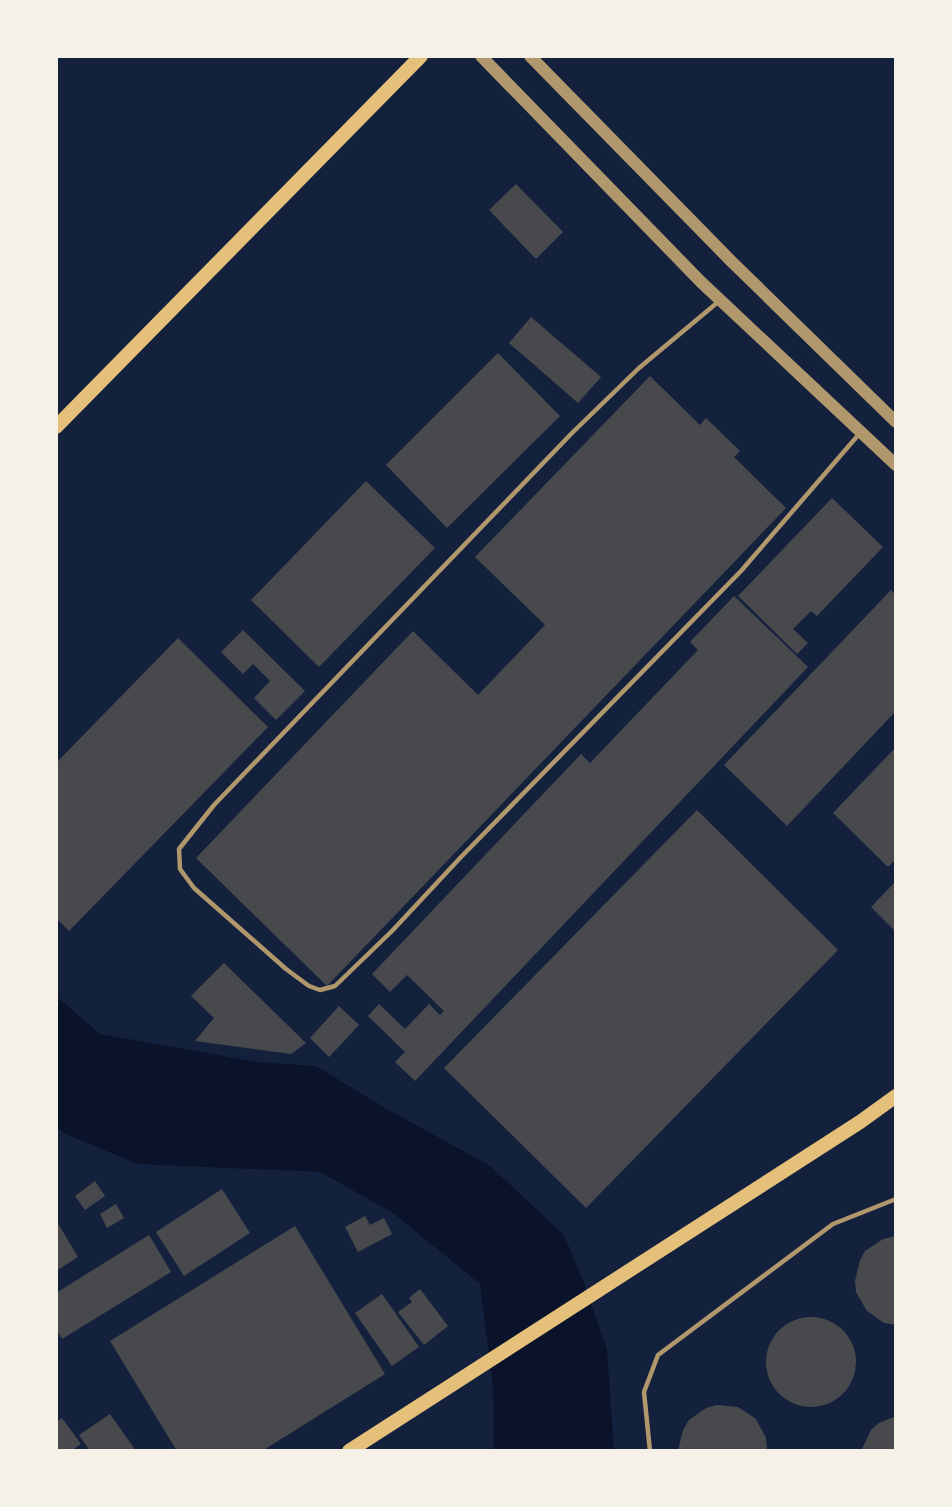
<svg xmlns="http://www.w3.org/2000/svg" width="952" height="1507" font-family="'DejaVu Sans',sans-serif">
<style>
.water{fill:#0b132b}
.building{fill:#48494c}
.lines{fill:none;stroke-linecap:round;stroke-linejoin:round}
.service{stroke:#b1986c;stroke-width:4.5}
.tertiary{stroke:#b1986c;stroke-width:12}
.secondary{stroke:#e5c07b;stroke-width:14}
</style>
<rect width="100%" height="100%" fill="#14213d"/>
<path class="water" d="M56 996 100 1034 257 1062 316 1066 392 1112 489 1165 564 1235 582 1278 607 1349 614 1451H494L493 1388 480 1284 393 1213 320 1172 138 1164 70 1136 56 1128Z"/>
<g class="building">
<path d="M516 184 563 232 536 259 489 210Z"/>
<path d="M531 317 601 377 578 403 509 343Z"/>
<path d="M498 353 560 416 447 528 386 465Z"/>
<path d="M650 376 700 425 706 418 740 451 734 457 786 508 327 986 196 858 413 631 478 695 545 625 475 557Z"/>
<path d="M366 481 435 548 319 667 251 600Z"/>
<path d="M832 498 883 547 817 616 811 611 793 629 808 643 797 654 738 596Z"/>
<path d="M891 590 896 595V711L787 826 724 765Z"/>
<path d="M734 596 808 667 415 1081 395 1062 405 1052 368 1016 379 1004 405 1029 429 1004 440 1015 444 1011 407 975 390 992 372 974 581 754 590 763 698 650 690 642Z"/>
<path d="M243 630 305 691 276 720 254 698 270 681 253 664 243 674 221 652Z"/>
<path d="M178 638 268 727 69 931 56 918V763Z"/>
<path d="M896 747V859L888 867 833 813Z"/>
<path d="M697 810 838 950 586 1208 444 1068Z"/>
<path d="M896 881V932L871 907Z"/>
<path d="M224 963 306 1043 291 1054 195 1041 214 1018 191 996Z"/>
<path d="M339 1006 359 1025 329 1057 310 1038Z"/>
<path d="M95 1181 105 1196 85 1210 75 1196Z"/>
<path d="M222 1189 250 1233 184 1276 156 1232Z"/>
<path d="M116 1204 124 1218 107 1228 100 1214Z"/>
<path d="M365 1216 370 1225 384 1218 392 1234 358 1252 345 1227Z"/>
<path d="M56 1220 78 1257 56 1271Z"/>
<path d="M295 1226 385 1374 262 1451H177L110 1341Z"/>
<path d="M149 1235 171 1272 62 1339 56 1329V1293Z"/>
<path d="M896 1236V1325L884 1323 867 1311 856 1292 855 1281 860 1260 865 1251 883 1239Z"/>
<path d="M420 1289 448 1326 424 1345 398 1312 412 1302 409 1298Z"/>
<path d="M382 1294 419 1347 392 1366 355 1313Z"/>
<circle cx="811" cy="1362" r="45"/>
<path d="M717 1405 738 1407 756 1419 766 1438 767 1451H678L683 1430 689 1420 706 1408Z"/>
<path d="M110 1414 136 1451H90L79 1435Z"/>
<path d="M896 1416V1451H861L871 1430 879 1423Z"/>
<path d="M62 1418 81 1444 71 1451H56V1422Z"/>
</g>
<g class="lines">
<g class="service">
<path d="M718 302 639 368 572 433 214 805 179 849 180 869 194 888 286 969 309 986 320 990 335 986 392 931 461 857 741 571 860 433"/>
<path d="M650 1451 644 1392 658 1355 833 1224 896 1199"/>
</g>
<g class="tertiary">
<path d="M481 56 701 282 896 465"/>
<path d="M530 56 732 262 896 422"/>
</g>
<g class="secondary">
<path d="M56 427 421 56"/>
<path d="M349 1451 860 1122 896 1096"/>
</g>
</g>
<rect width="952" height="1507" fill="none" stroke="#f6f1e7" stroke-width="116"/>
</svg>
